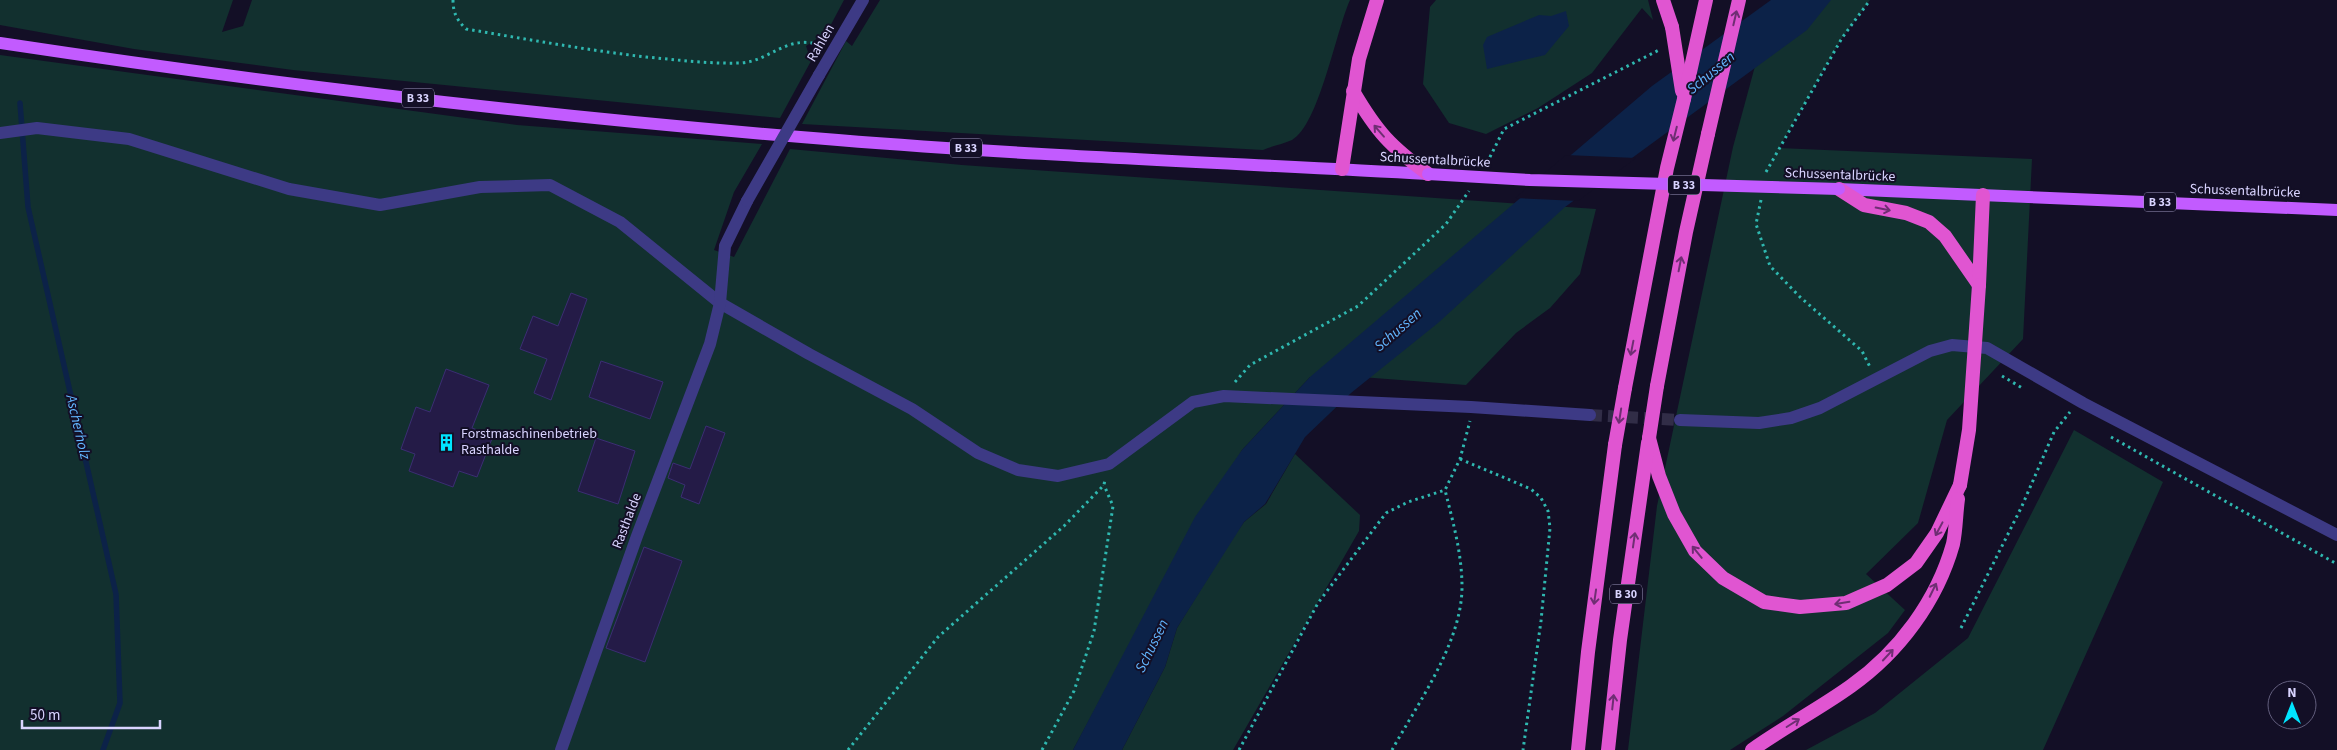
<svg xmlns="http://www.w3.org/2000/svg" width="2337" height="750" font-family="'Source Sans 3',sans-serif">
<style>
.green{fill:#12302f}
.water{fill:#0c2248}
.pier{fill:#130f26}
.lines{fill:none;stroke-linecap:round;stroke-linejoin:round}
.stream{stroke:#0c2248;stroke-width:5.5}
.building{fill:#241b47;stroke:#3b2d73}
.minor-tunnel{stroke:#312d47;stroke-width:12;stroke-dasharray:12 6;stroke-linecap:butt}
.path{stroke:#2fb8b0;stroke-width:3;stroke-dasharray:2.5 4;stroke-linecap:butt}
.minor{stroke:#3d3a85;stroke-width:12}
.primary{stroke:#c25bff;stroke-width:12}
.trunk{stroke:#e055d1;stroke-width:14}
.minor-bridge{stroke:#3d3a85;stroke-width:12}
.primary-bridge{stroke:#c25bff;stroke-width:12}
.trunk-bridge{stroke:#e055d1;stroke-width:14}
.oneway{stroke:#6f2e73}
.labels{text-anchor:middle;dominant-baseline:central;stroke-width:4;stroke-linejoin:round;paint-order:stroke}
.shield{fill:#130f26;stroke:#9e99be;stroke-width:1}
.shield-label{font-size:12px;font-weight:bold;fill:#d9d4ff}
.street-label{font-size:14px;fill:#d9d4ff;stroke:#130f26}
.poi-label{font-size:14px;fill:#d9d4ff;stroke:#130f26;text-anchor:start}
.water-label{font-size:15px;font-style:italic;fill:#62b6ff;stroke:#130f26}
</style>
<rect width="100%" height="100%" fill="#130f26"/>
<g class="green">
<path d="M0 0H233L222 32 243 26 252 0H844L827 32 806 46 811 61 780 118 293 70 134 49 0 25Z"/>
<path d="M880 0H1350C1336 31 1319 125 1292 140 1283 144 1272 146 1263 150L802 124 846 41 852 46Z"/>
<path d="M1436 0H1648L1653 20 1642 8 1592 73 1538 108 1486 134 1449 123 1423 84 1430 7Z"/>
<path d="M1773 0H1870L1842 38 1779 148 2032 159 2023 339 1947 420 1918 523 1866 574 1905 610 1888 633 1783 716 1730 750H1628L1657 506 1733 147Z"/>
<path d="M0 55 517 125 762 144 734 192 714 250 734 257 790 149 962 165 1596 209 1580 274 1550 308 1516 333 1466 385 1361 377H1310L1242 450 1122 659 1073 750H0Z"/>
<path d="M2074 430 2163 482 2043 750H1806L1875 713 1968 638Z"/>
<path d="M1295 454 1360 515 1359 531 1233 750H1122L1165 667 1177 628 1230 542 1244 522 1266 504Z"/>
</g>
<g class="water">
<path d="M1771 0H1831L1807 30 1565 207 1438 323 1351 393 1305 437 1265 504 1244 522 1177 628 1165 667 1122 750H1073L1195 517 1242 450 1310 377 1652 86Z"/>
<path d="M1566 11 1569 26 1545 55 1487 69 1483 45 1487 37 1539 15 1551 16Z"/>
</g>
<path class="pier" d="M1566 155 1636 158 1578 201 1515 198Z"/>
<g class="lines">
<path class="stream" d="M20 103 28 207 116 594 120 703 103 750"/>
</g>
<g class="building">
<path d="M571 293 587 299 551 400 534 393 547 359 520 349 533 316 558 326Z"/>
<path d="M601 361 663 382 650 419 589 397Z"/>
<path d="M446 369 489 385 472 428 493 436 477 477 459 471 453 487 409 471 415 454 401 449 416 407 430 412Z"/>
<path d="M706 426 725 433 699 504 681 497 685 485 668 478 673 463 690 469Z"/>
<path d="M596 438 635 451 618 504 578 491Z"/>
<path d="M644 547 682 561 645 662 606 648Z"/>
</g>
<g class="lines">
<path class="minor-tunnel" d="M1590 415 1680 420"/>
<g class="path">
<path d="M453 0C453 13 457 20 466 29 526 39 586 50 646 57 678 60 709 64 741 63 770 61 787 34 820 45"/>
<path d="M1487 163 1504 129 1661 49"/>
<path d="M1766 172 1842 38 1870 0"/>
<path d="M1761 200 1756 224 1770 266 1800 297 1862 351 1870 367"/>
<path d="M2002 376 2024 389"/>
<path d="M1235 382 1250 365 1358 306 1446 224 1469 191"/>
<path d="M2111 437 2337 564"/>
<path d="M1460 459 1531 489 1541 498 1548 511 1550 528 1541 621 1523 750"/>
<path d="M1961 628 2022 506 2054 432 2070 412"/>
<path d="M848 750 938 637 1064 526 1104 485 1105 479"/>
<path d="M1042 750 1074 691 1094 631 1113 506 1104 485"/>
<path d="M1239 750 1318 603 1386 513 1408 502 1445 490 1460 459 1470 421"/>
<path d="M1392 750C1418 703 1462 642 1462 587 1462 554 1453 522 1445 490"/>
</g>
<g class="minor">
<path d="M819 75 863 0"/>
<path d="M0 133 37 128 129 139 289 189 380 205 480 187 550 185 620 222 720 303 809 354 912 409 978 453 1018 470 1058 476 1109 464 1193 402 1224 396 1471 407 1590 415"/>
<path d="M1680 420 1759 423 1791 418 1820 408 1930 351 1952 345 1987 348 2083 403 2337 535"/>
<path d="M561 750 637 536 710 344 720 303 725 246 747 201"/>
</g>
<g class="primary">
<path d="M0 43C278 85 558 118 838 140 1034 156 1232 163 1428 174"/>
<path d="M1839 189 2337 210"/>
</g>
<g class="trunk">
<path d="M1663 0 1672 27"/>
<path d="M1353 91C1377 132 1390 146 1428 174"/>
<path d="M1342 169 1359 59 1377 0"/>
<path d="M1839 189 1864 205 1906 213 1929 222 1945 236 1979 285"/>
<path d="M1979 285 1983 195"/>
<path d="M1657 386 1686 232 1708 134"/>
<path d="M1625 388 1667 168 1684 99"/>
<path d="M1649 438 1659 476 1674 514 1695 551 1723 578 1764 602 1800 607 1846 603 1887 585 1916 563 1937 533 1960 485"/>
<path d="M1578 750 1588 652 1615 445"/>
<path d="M1608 750 1620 640 1648 443"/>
<path d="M1752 750C1784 727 1819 709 1851 686 1899 652 1937 601 1953 544 1956 530 1956 513 1958 499"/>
</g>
<path class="minor-bridge" d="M747 201 819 75"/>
<path class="primary-bridge" d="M1428 174 1530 180 1839 189"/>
<g class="trunk-bridge">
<path d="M1672 27 1682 91"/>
<path d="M1684 99 1706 0"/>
<path d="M1708 134 1739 0"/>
<path d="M1649 438 1657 386"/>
<path d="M1615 445 1625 388"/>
<path d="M1960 485 1969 430 1979 285"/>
</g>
</g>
<defs><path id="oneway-shaft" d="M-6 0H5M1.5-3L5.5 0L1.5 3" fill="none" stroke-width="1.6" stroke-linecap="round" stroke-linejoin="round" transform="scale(1.25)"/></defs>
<g class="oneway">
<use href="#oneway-shaft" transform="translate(1735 18) rotate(-77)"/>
<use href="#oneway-shaft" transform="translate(1379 131) rotate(-131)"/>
<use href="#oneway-shaft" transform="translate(1675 134) rotate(104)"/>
<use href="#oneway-shaft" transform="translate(1883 209) rotate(11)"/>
<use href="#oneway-shaft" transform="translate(1680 264) rotate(-79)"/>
<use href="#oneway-shaft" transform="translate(1632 348) rotate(101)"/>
<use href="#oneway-shaft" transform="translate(1620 416) rotate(99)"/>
<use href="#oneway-shaft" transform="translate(1939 529) rotate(118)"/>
<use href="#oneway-shaft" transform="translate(1634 540) rotate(-82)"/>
<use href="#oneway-shaft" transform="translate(1697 552) rotate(-129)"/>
<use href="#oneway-shaft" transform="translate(1933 590) rotate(-64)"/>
<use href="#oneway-shaft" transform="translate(1595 597) rotate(98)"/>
<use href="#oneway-shaft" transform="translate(1842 603) rotate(171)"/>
<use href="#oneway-shaft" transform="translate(1888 655) rotate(-47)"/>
<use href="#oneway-shaft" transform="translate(1613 702) rotate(-84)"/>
<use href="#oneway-shaft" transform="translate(1793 723) rotate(-32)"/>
</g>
<defs>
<symbol id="building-bare" viewBox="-9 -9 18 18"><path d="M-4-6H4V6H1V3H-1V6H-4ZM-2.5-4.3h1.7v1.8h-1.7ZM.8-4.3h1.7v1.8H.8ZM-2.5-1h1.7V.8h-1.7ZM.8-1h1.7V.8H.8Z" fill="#00e5ff" stroke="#130f26" stroke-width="2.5" paint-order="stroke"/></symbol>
</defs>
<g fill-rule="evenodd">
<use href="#building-bare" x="434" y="430" width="25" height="25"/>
</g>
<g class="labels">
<g class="shield">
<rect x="402" y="88.5" width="32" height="19" rx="4"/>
<rect x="950" y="138.5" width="32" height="19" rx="4"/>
<rect x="1668" y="175.5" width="32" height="19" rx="4"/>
<rect x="2144" y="192.5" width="32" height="19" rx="4"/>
<rect x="1610" y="584.5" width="32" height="19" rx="4"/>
</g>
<g class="shield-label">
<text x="418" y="98">B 33</text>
<text x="966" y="148">B 33</text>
<text x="1684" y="185">B 33</text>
<text x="2160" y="202">B 33</text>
<text x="1626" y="594">B 30</text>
</g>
<g class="street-label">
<text transform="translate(821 43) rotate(-60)">Rahlen</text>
<text transform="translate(1435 160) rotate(3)">Schussentalbrücke</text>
<text transform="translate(1840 175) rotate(2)">Schussentalbrücke</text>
<text transform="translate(2245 191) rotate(2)">Schussentalbrücke</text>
<text transform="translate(627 521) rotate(-69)">Rasthalde</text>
</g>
<g class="poi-label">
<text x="461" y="434">Forstmaschinenbetrieb<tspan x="461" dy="16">Rasthalde</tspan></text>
</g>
<g class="water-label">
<text transform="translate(1711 73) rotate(-40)">Schussen</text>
<text transform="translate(1398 330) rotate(-41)">Schussen</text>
<text transform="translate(78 427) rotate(77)">Ascherholz</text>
<text transform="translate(1152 646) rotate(-64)">Schussen</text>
</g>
</g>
<g transform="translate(2292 705)"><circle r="24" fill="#130f26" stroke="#625e7d"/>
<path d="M0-4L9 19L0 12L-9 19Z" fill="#00e5ff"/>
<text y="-8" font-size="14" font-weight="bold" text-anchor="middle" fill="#d9d4ff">N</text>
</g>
<path d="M22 720v8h138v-8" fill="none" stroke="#d9d4ff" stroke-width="2.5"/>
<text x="30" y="720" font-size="15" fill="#d9d4ff" stroke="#130f26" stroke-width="4" paint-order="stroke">50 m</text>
</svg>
